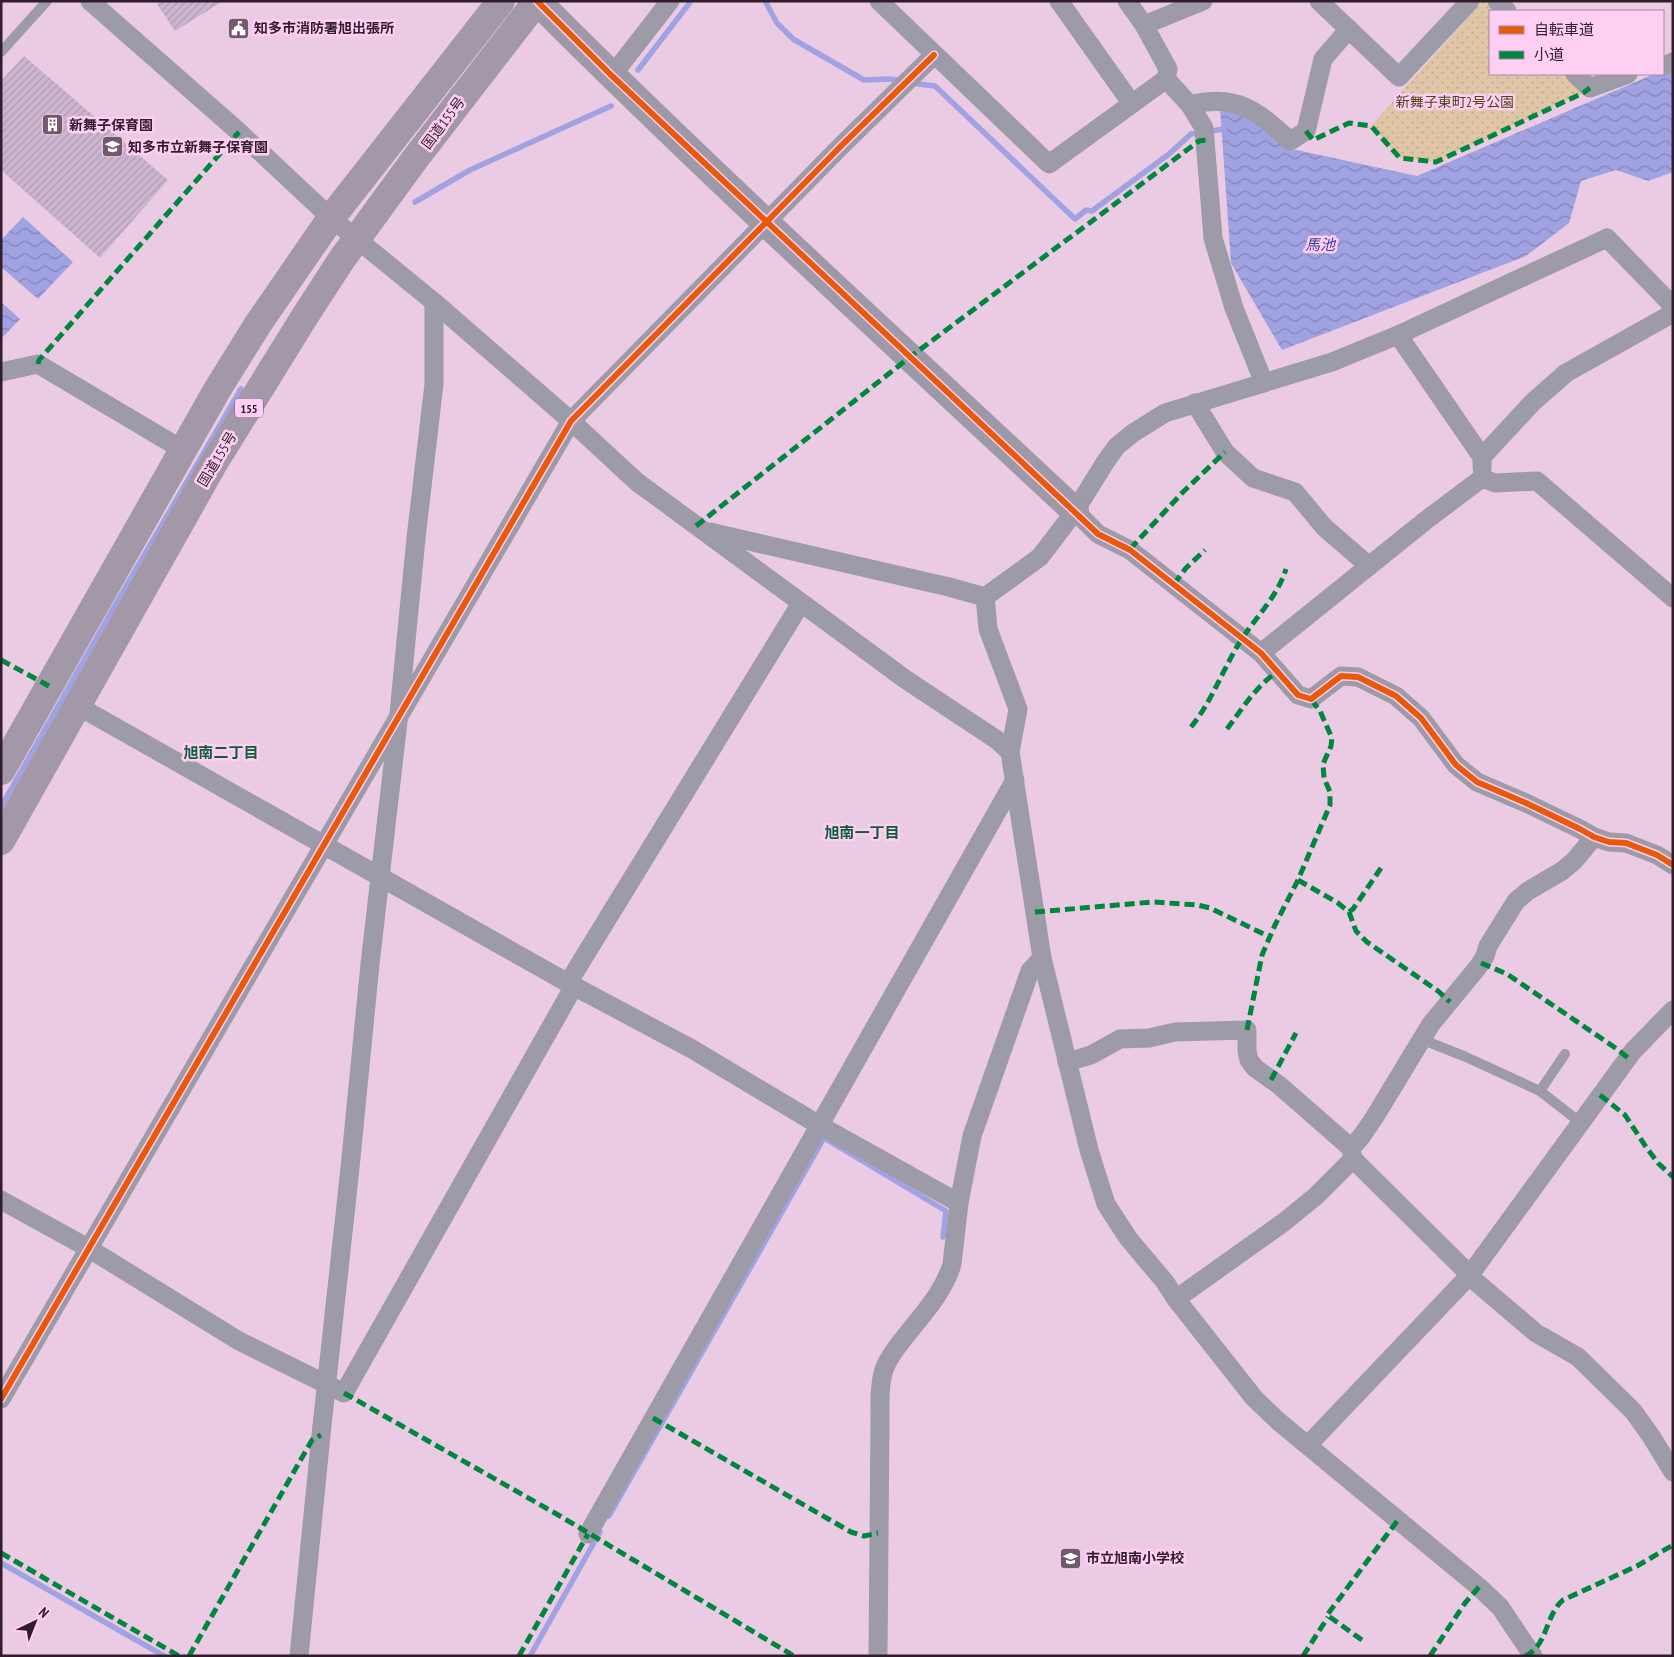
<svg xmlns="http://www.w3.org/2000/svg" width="1674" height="1657" font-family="'PT Sans Narrow','Noto Sans JP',sans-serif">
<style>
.park{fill:url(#park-dots)}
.water{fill:url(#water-waves)}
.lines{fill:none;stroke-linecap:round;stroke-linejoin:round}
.stream{stroke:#a1a2e2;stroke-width:5.5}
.building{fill:url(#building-hatch)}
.lane{stroke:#9c9ba7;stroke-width:10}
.street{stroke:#9c9ba7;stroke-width:19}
.secondary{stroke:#9e99a7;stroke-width:28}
.highway{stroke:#a298a7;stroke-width:28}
.quiet{stroke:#00873e;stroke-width:5;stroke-dasharray:10 5;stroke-linecap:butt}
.cycleway-casing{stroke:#fecff2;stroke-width:9}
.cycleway{stroke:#e8590c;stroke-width:6}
.labels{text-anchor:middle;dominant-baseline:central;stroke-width:5;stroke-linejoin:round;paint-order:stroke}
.shield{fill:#fecff2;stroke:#6f5268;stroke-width:1}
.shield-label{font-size:12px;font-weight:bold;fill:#321d2d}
.poi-label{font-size:14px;font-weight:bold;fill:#321d2d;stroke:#fecff2;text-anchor:start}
.park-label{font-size:14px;fill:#4f451b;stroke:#fecff2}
.street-label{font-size:14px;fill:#321d2d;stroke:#fecff2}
.water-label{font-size:15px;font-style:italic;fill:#393f9e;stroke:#fecff2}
.neighbourhood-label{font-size:15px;font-weight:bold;fill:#0d5f36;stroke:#fecff2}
</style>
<defs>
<pattern id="park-dots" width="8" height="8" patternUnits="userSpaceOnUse" patternTransform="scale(1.25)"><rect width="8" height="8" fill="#dfc6a7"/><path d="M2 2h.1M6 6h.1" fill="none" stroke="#c0aa90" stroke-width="1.8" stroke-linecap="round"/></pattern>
<pattern id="water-waves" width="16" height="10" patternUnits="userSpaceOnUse" patternTransform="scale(1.25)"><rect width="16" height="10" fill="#a1a2e2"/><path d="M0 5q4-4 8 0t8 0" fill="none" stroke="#8483b8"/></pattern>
<pattern id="building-hatch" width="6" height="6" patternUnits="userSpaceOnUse" patternTransform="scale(1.25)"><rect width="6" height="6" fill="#cdb5cf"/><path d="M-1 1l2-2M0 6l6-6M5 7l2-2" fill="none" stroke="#b09bb2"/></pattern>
</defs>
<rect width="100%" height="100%" fill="#eacbe3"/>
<path class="park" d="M1483 1H1486L1497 11H1490V74H1563L1583 93 1436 162 1400 158 1371 126Z"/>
<g class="water">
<path d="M1673 66V172L1648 181 1616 170 1581 181 1569 223 1526 256 1282 350 1231 263 1220 108 1247 114 1292 149 1417 176 1654 74H1663Z"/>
<path d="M23 217 73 262 38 299 1 267V240Z"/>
<path d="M1 302 20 319 1 339Z"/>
</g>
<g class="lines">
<g class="stream">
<path d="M765 1 777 23 793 39 864 80 890 79 902 81"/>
<path d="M638 70 691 1"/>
<path d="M911 83 935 86 1075 219 1086 210 1092 211 1169 154 1191 134 1224 129 1225 134"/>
<path d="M415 202 470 170 611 106"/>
<path d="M1 807 118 600 241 389"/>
<path d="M609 1516 824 1138 946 1211 943 1237"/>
<path d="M1 1563 164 1656"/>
<path d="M530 1656 600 1532"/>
</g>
</g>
<g class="building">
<path d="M155 1H223L175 31Z"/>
<path d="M24 56 168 180 100 258 1 170V81Z"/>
</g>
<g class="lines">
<g class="lane">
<path d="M1 52 47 1"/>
<path d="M1421 1039 1466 1057 1540 1091 1565 1054"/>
<path d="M1540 1091 1581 1123"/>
</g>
<g class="street">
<path d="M90 1 239 132 331 218 434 302 571 421 637 482 905 679 997 740 1010 752"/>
<path d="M879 1 1049 164 1166 79 1190 105 1204 128 1213 238 1234 308 1264 383"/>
<path d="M1059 1 1132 104"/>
<path d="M1127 1 1144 25 1168 69 1166 79"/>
<path d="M1319 1 1399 77 1470 1"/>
<path d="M1497 1 1507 11"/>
<path d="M1144 25 1203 1"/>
<path d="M1663 66 1673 62"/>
<path d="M610 74 621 64 670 1"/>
<path d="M1575 74 1590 88 1628 74"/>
<path d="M1190 105C1236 93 1258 111 1290 141L1306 131 1323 59 1349 29"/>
<path d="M1398 335 1482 457V468"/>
<path d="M1 372 38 364 183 450"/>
<path d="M1195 403 1225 452 1253 478 1295 492 1324 527 1369 566"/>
<path d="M1482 457 1533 402 1566 373 1666 317 1673 311"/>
<path d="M1482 478 1495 483 1537 481 1673 598"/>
<path d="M1075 511 1098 534 1130 550 1261 653 1298 695 1311 699 1341 676 1358 677 1396 696 1421 718 1456 765 1477 782 1526 803 1580 829 1594 837 1609 842 1626 843 1657 855 1673 865"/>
<path d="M710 532 949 587 985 597"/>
<path d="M985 597 988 629 1018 709 1010 752 1042 958 1089 1150 1106 1204 1128 1238 1165 1282 1176 1299 1254 1398 1278 1421 1479 1587 1500 1607 1533 1656"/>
<path d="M985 597 1040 557 1075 511 1106 461 1117 446 1133 433 1165 413 1332 362 1398 335 1607 238 1673 306"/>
<path d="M1261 653 1425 521 1482 478"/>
<path d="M78 706 568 983 692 1049 819 1125 959 1203"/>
<path d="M1594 837 1574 861 1562 871 1528 891 1516 901 1488 946 1485 956 1478 967 1431 1024 1374 1118 1361 1137 1351 1148 1353 1159 1465 1270 1469 1276 1536 1333 1578 1357 1633 1411 1651 1436 1673 1472"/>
<path d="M568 983 801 603"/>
<path d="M1067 1062 1091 1055 1120 1039 1149 1038 1175 1032 1247 1030V1051L1249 1060 1255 1068 1279 1085 1351 1148"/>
<path d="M1 1200 88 1248 239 1341 344 1393 574 986"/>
<path d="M1176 1299 1284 1222 1316 1196 1353 1159"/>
<path d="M1 1399 571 421 841 146 934 55"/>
<path d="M1308 1445 1469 1276 1633 1051 1673 1010"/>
<path d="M588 1534 1015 780"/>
<path d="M299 1656 321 1435 350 1168 370 964 399 713 416 538 434 384V302"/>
<path d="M878 1656 880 1420C880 1403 879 1383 885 1367 890 1355 897 1347 904 1338 922 1315 944 1292 952 1264L959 1203 972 1136 1030 971 1042 958"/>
</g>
<path class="secondary" d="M537 1C712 176 895 343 1075 511"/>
<g class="highway">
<path d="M1 771 217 390 258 324 331 218 501 1"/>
<path d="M1 841 214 463 305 316 342 259 415 159 537 1"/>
</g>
<g class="quiet">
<path d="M1306 131 1313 140 1349 123 1371 126 1400 158 1436 162 1583 93 1590 88"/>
<path d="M38 364 39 360 239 132"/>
<path d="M696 526 910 357 1199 141 1206 140"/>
<path d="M1130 549 1183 492 1225 452"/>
<path d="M1174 584 1186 568 1205 550"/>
<path d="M1 660 49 686"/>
<path d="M1191 727C1213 700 1224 666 1243 637 1258 615 1278 595 1286 569"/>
<path d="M1227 729C1242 709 1256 686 1277 672"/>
<path d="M1298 880 1338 903 1349 912 1356 931 1367 942 1438 991 1450 1002"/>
<path d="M1035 912 1153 902 1197 905 1210 908 1270 937"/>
<path d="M1349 912 1353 909 1381 868"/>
<path d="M1481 963 1507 974 1617 1049 1628 1058"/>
<path d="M1247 1030 1262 955 1275 925 1298 880 1330 805V792L1324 778 1323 764 1331 746 1332 738 1320 711 1311 699"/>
<path d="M1271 1080 1296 1033"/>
<path d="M1600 1095 1625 1115 1646 1147 1658 1163 1673 1177"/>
<path d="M344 1393 560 1516 794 1656"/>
<path d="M653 1418 851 1532 864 1536 878 1533"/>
<path d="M1 1553 179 1656"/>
<path d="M1362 1640 1327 1615 1398 1520"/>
<path d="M189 1656 312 1440 321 1435"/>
<path d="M519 1656 588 1534"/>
<path d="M1303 1656 1328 1617"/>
<path d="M1430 1656 1465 1603 1479 1587"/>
<path d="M1525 1656C1548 1646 1545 1615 1563 1600L1637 1566 1673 1545"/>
</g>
<defs>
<g id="cycleway">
<path d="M537 1 610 74 1098 534 1130 550 1261 653 1298 695 1311 699 1341 676 1358 677 1396 696 1421 718 1456 765 1477 782 1526 803 1580 829 1594 837 1609 842 1626 843 1657 855 1673 865"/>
<path d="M1 1399 571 421 841 146 934 55"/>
</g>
</defs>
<use href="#cycleway" class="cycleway-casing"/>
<use href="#cycleway" class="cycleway"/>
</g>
<defs>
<symbol id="civic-square" viewBox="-11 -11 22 22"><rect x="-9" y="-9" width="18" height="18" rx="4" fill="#725a6d" stroke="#fecff2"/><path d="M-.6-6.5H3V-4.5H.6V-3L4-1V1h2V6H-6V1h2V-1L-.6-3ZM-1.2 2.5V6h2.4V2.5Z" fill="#fff"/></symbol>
<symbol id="building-square" viewBox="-11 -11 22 22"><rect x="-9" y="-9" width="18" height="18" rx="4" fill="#725a6d" stroke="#fecff2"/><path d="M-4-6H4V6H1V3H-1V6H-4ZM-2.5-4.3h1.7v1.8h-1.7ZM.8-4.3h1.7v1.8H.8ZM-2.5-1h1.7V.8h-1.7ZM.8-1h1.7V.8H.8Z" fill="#fff"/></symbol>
<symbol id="school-square" viewBox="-11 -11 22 22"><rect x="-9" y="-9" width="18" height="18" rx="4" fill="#725a6d" stroke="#fecff2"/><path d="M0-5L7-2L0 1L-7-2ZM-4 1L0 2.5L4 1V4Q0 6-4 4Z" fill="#fff"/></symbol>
</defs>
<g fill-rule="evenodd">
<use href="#civic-square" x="226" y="16" width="25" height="25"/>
<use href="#building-square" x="40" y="112" width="25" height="25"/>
<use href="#school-square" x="100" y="134" width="25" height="25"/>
<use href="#school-square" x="1058" y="1546" width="25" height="25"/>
</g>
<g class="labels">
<rect class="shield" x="235" y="398.5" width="28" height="19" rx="4"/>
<g class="shield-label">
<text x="249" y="408">155</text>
</g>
<g class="poi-label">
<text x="254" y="28">知多市消防署旭出張所</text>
<text x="69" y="125">新舞子保育園</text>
<text x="128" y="147">知多市立新舞子保育園</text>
<text x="1086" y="1558">市立旭南小学校</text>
</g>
<g class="park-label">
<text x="1455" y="102">新舞子東町2号公園</text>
</g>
<g class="street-label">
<text transform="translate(443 123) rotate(-53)">国道155号</text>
<text transform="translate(217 459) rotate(-59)">国道155号</text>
</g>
<g class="water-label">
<text x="1320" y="244">馬池</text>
</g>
<g class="neighbourhood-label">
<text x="221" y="752">旭南二丁目</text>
<text x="862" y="832">旭南一丁目</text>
</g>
</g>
<rect width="1674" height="1657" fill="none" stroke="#321d2d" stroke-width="5"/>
<rect x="1489" y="10" width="175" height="65" fill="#fecff2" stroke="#ac88a3"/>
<rect x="1499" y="26" width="25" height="8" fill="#e8590c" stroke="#ac88a3"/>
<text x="1534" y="35" font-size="15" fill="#321d2d">自転車道</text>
<rect x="1499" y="51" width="25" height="8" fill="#00873e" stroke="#ac88a3"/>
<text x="1534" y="60" font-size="15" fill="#321d2d">小道</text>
<g transform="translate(35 1622) rotate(43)" stroke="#fecff2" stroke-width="4" paint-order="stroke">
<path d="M0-4L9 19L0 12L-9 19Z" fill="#321d2d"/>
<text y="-8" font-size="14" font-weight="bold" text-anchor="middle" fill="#321d2d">N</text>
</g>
</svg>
